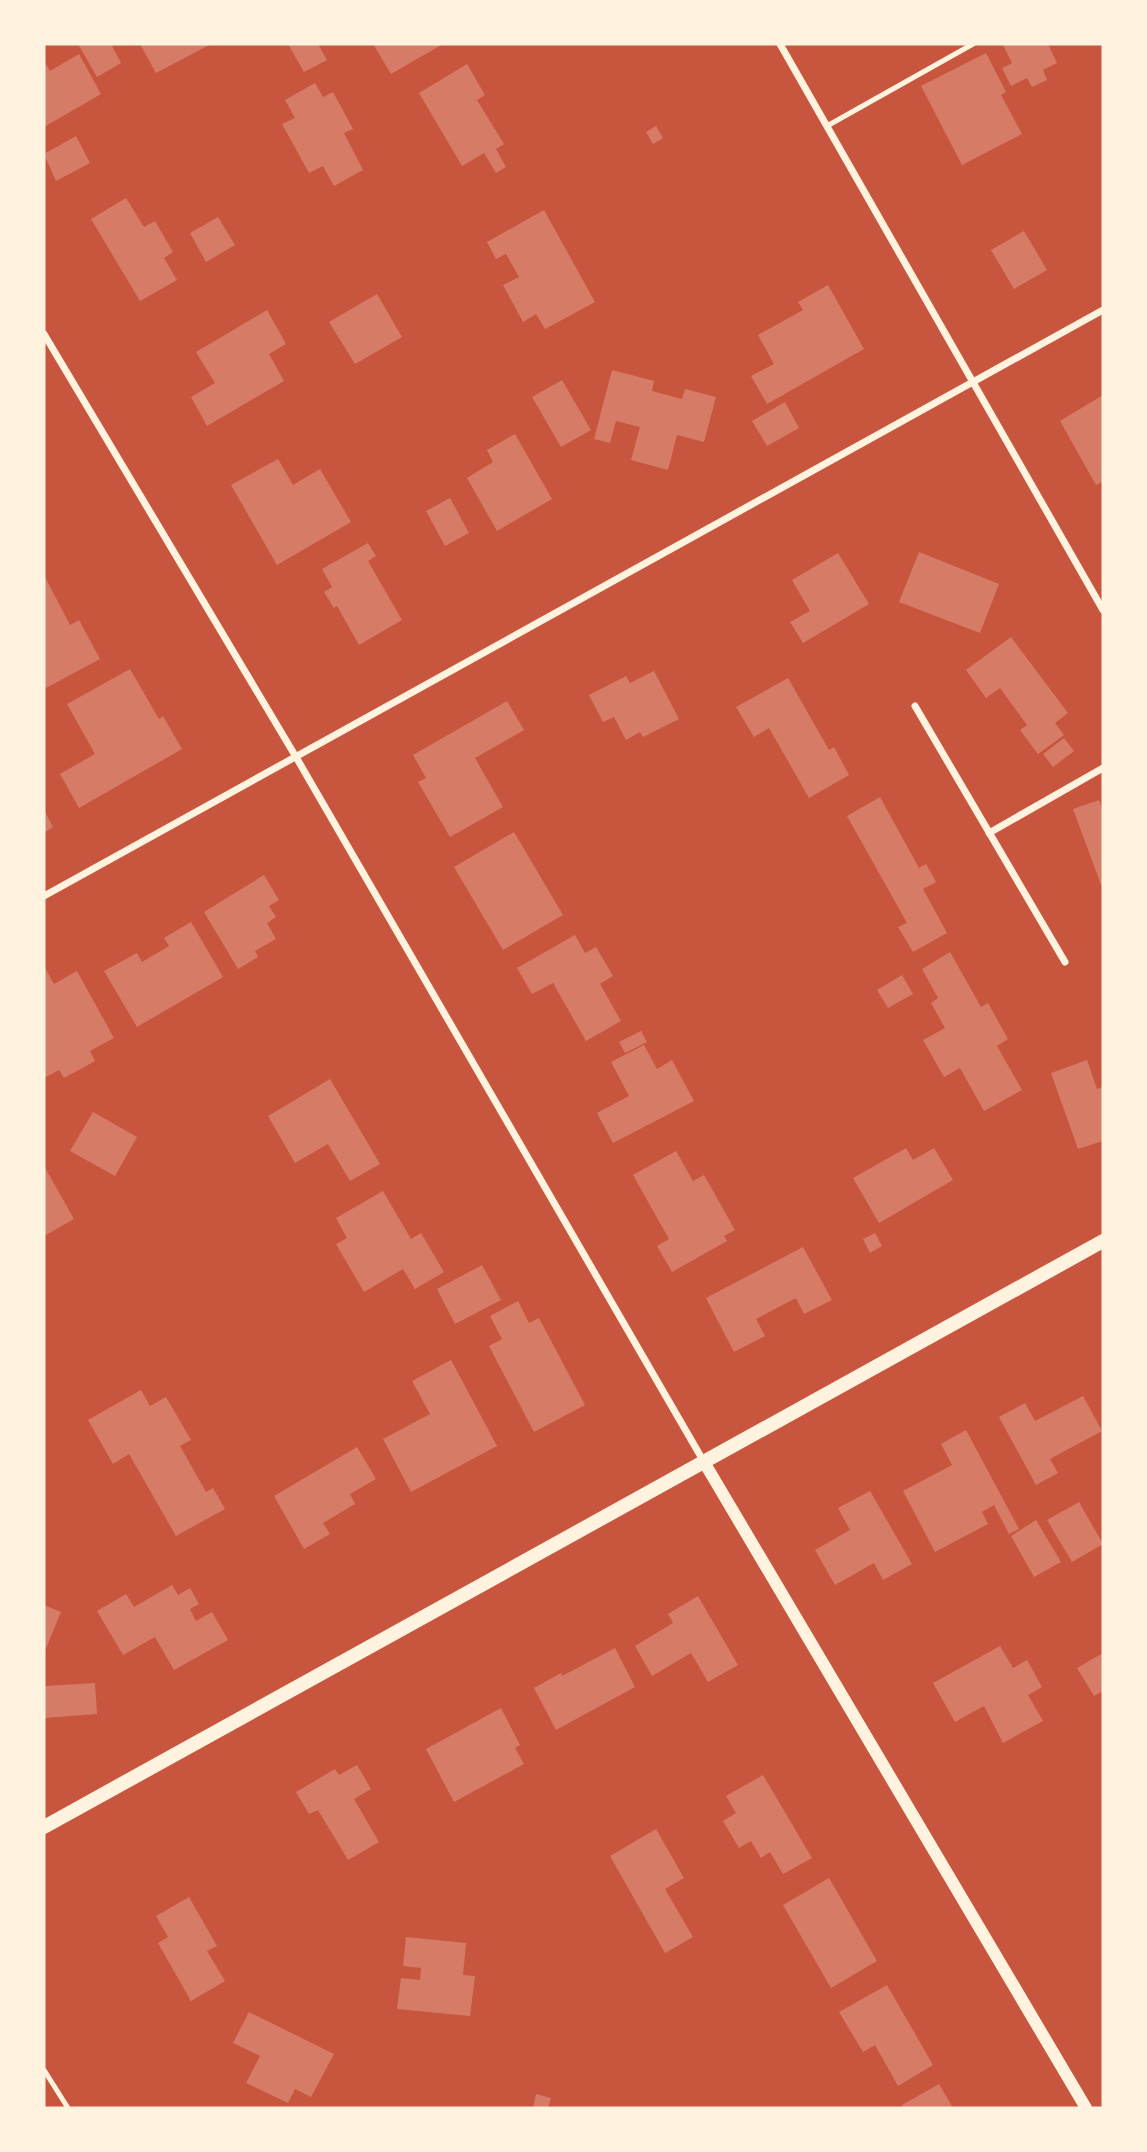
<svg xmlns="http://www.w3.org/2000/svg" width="1147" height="2152" font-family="Lato,sans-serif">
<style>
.building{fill:#d67c66}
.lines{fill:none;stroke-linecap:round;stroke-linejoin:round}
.service{stroke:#fff3e0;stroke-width:5}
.minor{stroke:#fff3e0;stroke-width:7}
.tertiary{stroke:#fff3e0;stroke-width:12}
.secondary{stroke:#fff3e0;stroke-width:14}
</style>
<rect width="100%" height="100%" fill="#c8553d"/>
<g class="building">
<path d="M78 44H111L121 63 97 77Z"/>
<path d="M140 44H211L156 73Z"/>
<path d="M288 44H318L327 60 304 72Z"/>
<path d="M373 44H443L391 74Z"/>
<path d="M1006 44H1048L1057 63 1043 70 1047 80 1032 87 1027 78 1011 86 1002 68 1012 63 1003 45Z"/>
<path d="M986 53 1006 92 1001 95 1022 134 962 165 921 86Z"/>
<path d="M79 54 101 94 44 127V61L50 71Z"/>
<path d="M467 64 485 95 477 100 504 144 496 149 506 167 496 173 484 153 462 166 419 93Z"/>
<path d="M315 83 323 97 333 92 353 129 344 133 363 170 334 186 323 166 309 173 282 124 295 118 285 100Z"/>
<path d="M656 126 663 138 653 144 646 132Z"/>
<path d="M76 136 90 163 56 181 44 154Z"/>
<path d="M126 198 144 227 155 221 173 252 164 258 177 280 140 301 91 219Z"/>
<path d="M544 210 595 302 545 329 536 314 523 322 503 285 519 277 506 254 496 259 487 242Z"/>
<path d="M218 217 235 245 206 262 190 233Z"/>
<path d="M1024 231 1047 270 1014 289 991 250Z"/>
<path d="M828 285 864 349 767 404 751 376 774 364 758 335 803 310 798 302Z"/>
<path d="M377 294 402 337 355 364 329 322Z"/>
<path d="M267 310 286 344 269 354 284 381 207 426 191 397 215 383 196 352Z"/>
<path d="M612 370 654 381 652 391 682 399 685 389 716 397 704 442 677 435 668 470 631 460 640 427 616 421 610 443 594 439Z"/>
<path d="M562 380 591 430 561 447 532 397Z"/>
<path d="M1103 395V481L1096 485 1060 421Z"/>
<path d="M785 402 799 428 767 446 752 421Z"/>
<path d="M515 434 552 499 497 531 467 478 493 462 487 450Z"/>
<path d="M278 459 293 485 320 469 351 522 277 565 231 485Z"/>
<path d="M450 498 469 533 445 546 426 511Z"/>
<path d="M368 543 376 556 368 561 402 620 359 645 337 606 334 608 324 592 332 587 322 569Z"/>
<path d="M919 552 999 584 980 633 899 602Z"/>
<path d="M838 553 869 604 803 643 790 622 810 611 792 580Z"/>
<path d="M44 575 70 625 79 620 100 659 44 689Z"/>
<path d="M1011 637 1068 713 1055 723 1064 735 1038 754 1020 730 1027 725 1000 688 986 698 966 670Z"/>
<path d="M130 669 159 719 163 716 182 749 79 808 60 774 95 754 67 704Z"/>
<path d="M654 671 679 719 643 737 640 732 626 740 614 717 603 722 589 695 626 676 630 683Z"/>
<path d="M788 678 829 750 834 747 849 775 809 798 769 728 754 737 736 707Z"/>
<path d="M507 701 524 730 475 758 503 807 450 837 418 782 426 778 413 755Z"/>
<path d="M1064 738 1074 751 1053 767 1043 754Z"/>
<path d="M880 797 919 868 926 864 936 882 923 889 947 933 913 952 898 927 907 923 847 816Z"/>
<path d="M1099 800 1103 811V890L1073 809Z"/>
<path d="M44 810 53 827 44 833Z"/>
<path d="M514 832 563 915 503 950 454 867Z"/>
<path d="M264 875 279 900 269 906 276 917 267 923 276 939 255 951 258 957 238 969 204 912Z"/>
<path d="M191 922 223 977 137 1027 104 971 137 953 142 962 169 946 164 938Z"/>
<path d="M575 935 585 953 596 947 613 976 600 984 621 1021 586 1041 553 983 532 994 517 968Z"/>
<path d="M950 952 981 1007 988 1003 1008 1039 997 1046 1022 1090 984 1111 960 1068 944 1077 923 1040 945 1028 931 1003 938 998 922 969Z"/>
<path d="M44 966 54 984 77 971 114 1038 90 1051 95 1061 64 1078 59 1070 44 1078Z"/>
<path d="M902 975 913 994 888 1008 877 990Z"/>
<path d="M641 1031 647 1042 625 1053 619 1042Z"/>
<path d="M644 1045 657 1069 672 1060 694 1101 613 1143 597 1113 629 1096 611 1062Z"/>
<path d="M1087 1060 1097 1089 1103 1087V1141L1078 1149 1051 1073Z"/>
<path d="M330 1079 380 1164 350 1181 328 1144 295 1163 268 1116Z"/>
<path d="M93 1112 137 1137 115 1176 70 1151Z"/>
<path d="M906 1148 913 1160 934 1148 953 1180 879 1223 853 1178Z"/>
<path d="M676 1151 693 1181 704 1175 735 1230 724 1236 727 1241 672 1272 657 1246 669 1239 633 1175Z"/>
<path d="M44 1166 74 1219 44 1236Z"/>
<path d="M383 1191 411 1239 421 1233 444 1272 415 1289 403 1269 364 1292 336 1244 347 1238 336 1218Z"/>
<path d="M875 1233 882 1246 870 1253 863 1239Z"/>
<path d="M803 1247 832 1300 804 1314 796 1298 756 1319 765 1336 734 1352 706 1298Z"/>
<path d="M482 1265 501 1300 455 1324 437 1289Z"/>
<path d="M518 1301 529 1323 539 1318 585 1405 534 1432 489 1346 502 1339 490 1316Z"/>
<path d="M451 1360 497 1446 411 1492 383 1439 430 1414 412 1381Z"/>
<path d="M141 1390 150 1406 166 1397 191 1440 180 1446 206 1492 213 1488 225 1509 176 1536 129 1454 113 1464 88 1420Z"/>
<path d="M1083 1396 1102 1431 1050 1459 1058 1473 1036 1485 999 1417 1025 1403 1035 1421Z"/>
<path d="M966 1430 1019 1529 1009 1534 994 1505 982 1512 988 1524 935 1552 903 1491 952 1465 941 1444Z"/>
<path d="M357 1447 376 1479 350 1494 355 1504 323 1523 330 1534 304 1549 274 1496Z"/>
<path d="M870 1491 912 1564 883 1580 874 1563 835 1585 815 1550 850 1530 838 1508Z"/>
<path d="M1079 1502 1103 1544 1072 1562 1047 1520Z"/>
<path d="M1036 1520 1061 1562 1034 1577 1011 1536Z"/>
<path d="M172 1585 178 1595 190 1588 199 1604 190 1609 196 1621 212 1612 228 1640 174 1670 155 1637 123 1655 97 1611 126 1594 134 1607Z"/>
<path d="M698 1596 738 1665 708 1682 691 1653 652 1676 635 1646 673 1623 668 1614Z"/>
<path d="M44 1605 61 1612 44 1653Z"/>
<path d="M1000 1646 1013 1668 1027 1660 1042 1687 1028 1695 1043 1721 1003 1743 984 1706 955 1722 933 1683Z"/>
<path d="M615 1648 635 1687 556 1730 534 1688 561 1673 562 1676Z"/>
<path d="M1103 1653V1691L1094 1696 1077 1668Z"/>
<path d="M95 1683 97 1714 44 1718V1686Z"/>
<path d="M501 1708 520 1745 515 1748 524 1764 454 1802 426 1749Z"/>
<path d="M357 1765 371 1789 354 1799 379 1842 348 1860 318 1810 309 1814 296 1792 335 1769 339 1775Z"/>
<path d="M763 1775 812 1858 783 1874 770 1852 761 1858 751 1841 739 1848 723 1821 736 1813 726 1796Z"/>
<path d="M656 1829 684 1878 665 1889 693 1937 665 1953 610 1856Z"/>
<path d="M829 1878 877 1961 831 1988 783 1905Z"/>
<path d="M189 1897 217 1946 207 1951 225 1981 191 2001 158 1943 168 1937 156 1916Z"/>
<path d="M406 1937 466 1943 463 1975 475 1976 470 2016 397 2009 401 1978 420 1980 421 1968 403 1966Z"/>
<path d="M887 1985 933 2065 898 2086 875 2045 863 2052 839 2012Z"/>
<path d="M249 2012 334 2054 311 2097 295 2089 288 2103 246 2083 260 2056 233 2043Z"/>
<path d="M939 2084 953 2108H903L902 2105Z"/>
<path d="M536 2094 551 2098 548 2108H533Z"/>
</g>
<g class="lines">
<g class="service">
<path d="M827 126 973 44"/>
<path d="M44 2070 68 2108"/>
</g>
<g class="minor">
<path d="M780 44 1103 610"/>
<path d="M44 334 296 757 704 1462"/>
<path d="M915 706 1065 962"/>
<path d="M989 833 1103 768"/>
<path d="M44 896 1103 310"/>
</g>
<path class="tertiary" d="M704 1462 1086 2108"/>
<path class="secondary" d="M44 1827 1103 1241"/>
</g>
<rect width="1147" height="2152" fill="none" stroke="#fff3e0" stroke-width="91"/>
</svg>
